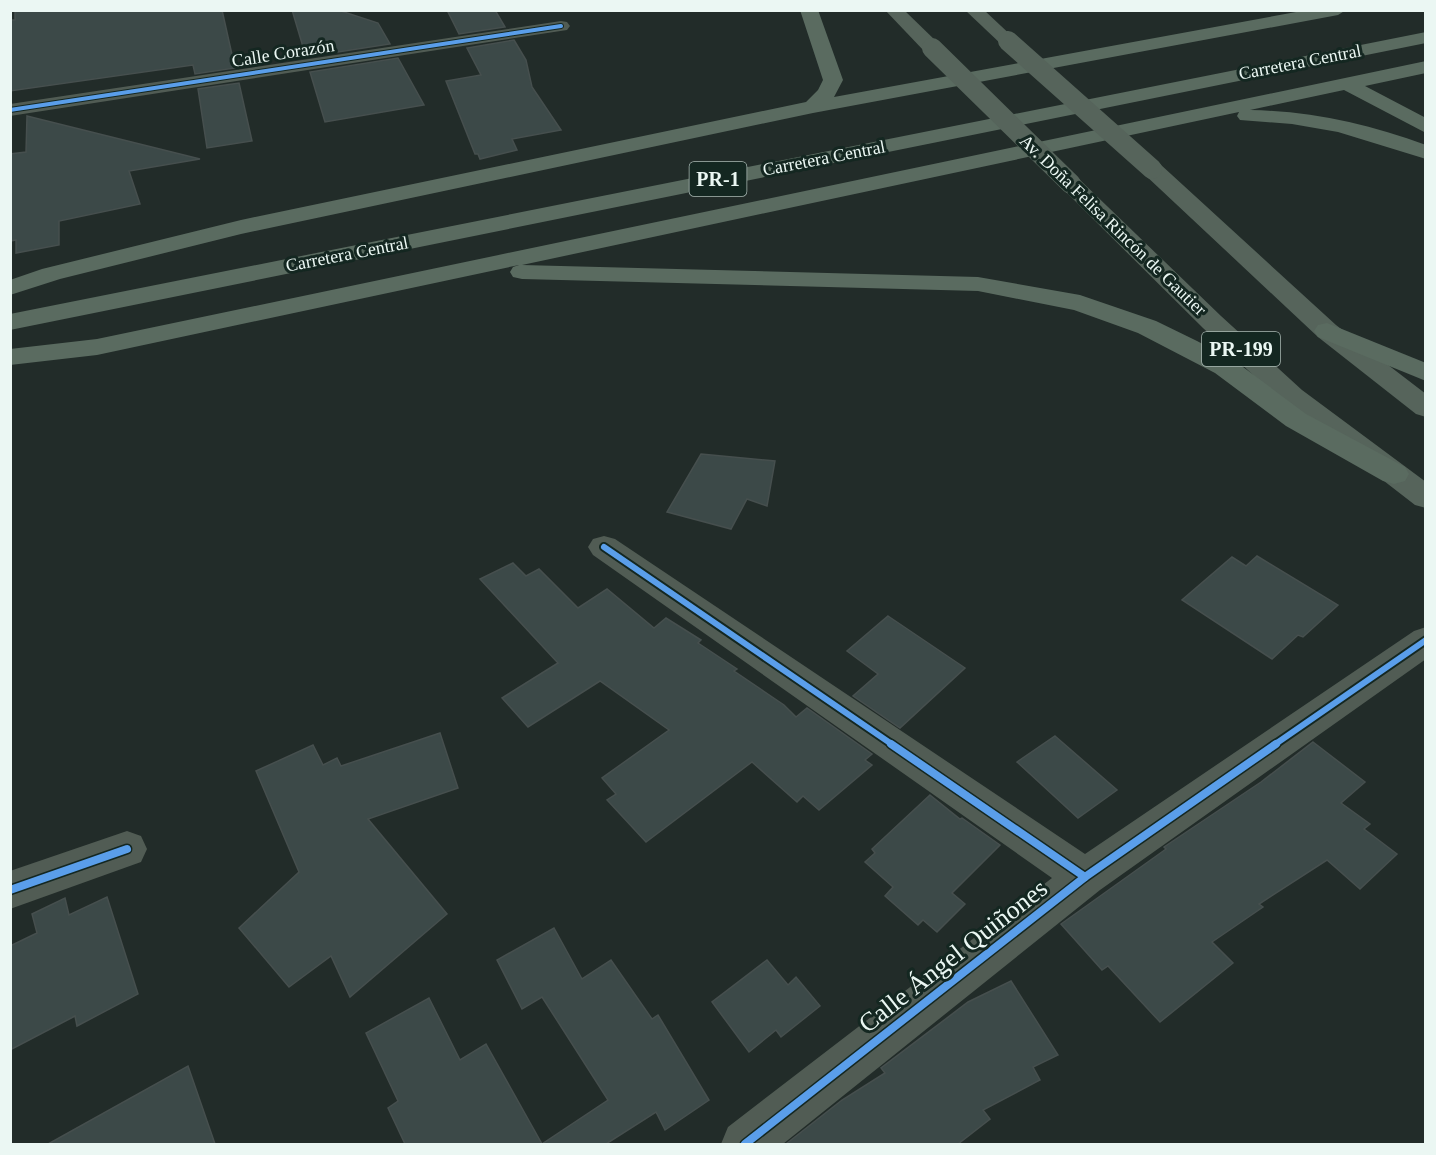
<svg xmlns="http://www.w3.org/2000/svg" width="1436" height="1155" font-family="Georgia,serif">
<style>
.building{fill:#3c4948;stroke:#464f4e;stroke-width:1.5}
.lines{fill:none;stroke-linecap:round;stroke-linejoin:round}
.street{fill:#515c54;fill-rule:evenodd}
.primary{fill:#56645b;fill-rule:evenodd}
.highway{fill:#5a6b60;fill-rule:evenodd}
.primary-bridge{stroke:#56645b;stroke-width:20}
.cycleway-far2-casing{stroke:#142721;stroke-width:6}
.cycleway-far1-casing{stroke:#142721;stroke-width:10}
.cycleway-casing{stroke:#142721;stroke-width:11}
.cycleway-far2{stroke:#5a9eea;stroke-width:4}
.cycleway-far1{stroke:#5a9eea;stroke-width:6}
.cycleway{stroke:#5a9eea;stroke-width:8}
.labels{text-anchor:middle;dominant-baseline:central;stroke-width:6;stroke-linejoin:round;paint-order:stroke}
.far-street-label{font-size:18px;fill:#ebf7f3;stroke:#142721}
.shield{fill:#142721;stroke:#aab9b4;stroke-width:1.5}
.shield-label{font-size:20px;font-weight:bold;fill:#ebf7f3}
.near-street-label{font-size:26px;fill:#ebf7f3;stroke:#142721}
</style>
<rect width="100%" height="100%" fill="#222c29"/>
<g class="building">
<path d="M15 10H222L235 68 195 74 193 65 10 91V20H15Z"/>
<path d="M292 10H338L378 23 390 44 306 57Z"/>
<path d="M447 10H495L505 27 459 34Z"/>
<path d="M514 40 526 60 532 87 561 130 512 139 517 150 480 159 478 154H475L446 81 481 75 467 48Z"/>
<path d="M398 58 424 105 325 122 310 72Z"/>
<path d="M239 83 252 141 207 148 198 89Z"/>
<path d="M27 116 200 159 129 171 140 204 59 221V245L16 253V240L10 241V154L26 152Z"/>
<path d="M701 454 775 461 767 506 747 499 731 529 667 512Z"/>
<path d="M1257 556 1338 605 1303 637 1298 635 1272 659 1182 600 1232 557 1246 566Z"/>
<path d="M513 563 526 576 539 569 578 608 607 589 654 628 666 618 701 640 698 643 737 669 734 671 784 705 796 717 807 708 872 754 865 760 872 765 819 810 803 796 797 802 752 762 646 842 607 800 616 794 602 778 669 730 600 681 528 727 502 698 558 663 480 579Z"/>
<path d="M888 616 965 668 900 728 853 696 878 674 847 651Z"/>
<path d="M440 733 458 788 368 819 447 914 350 997 331 956 289 987 239 928 299 872 256 771 313 745 323 765 337 758 341 766Z"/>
<path d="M1055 736 1117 790 1078 818 1017 762Z"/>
<path d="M1313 742 1365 782 1341 803 1370 824 1364 829 1397 854 1360 889 1327 860 1259 904 1263 907 1212 942 1233 963 1160 1022 1108 966 1102 970 1061 924 1166 849 1164 847 1261 782Z"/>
<path d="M930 795 960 819 962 818 1000 845 952 893 965 904 937 932 923 920 918 925 885 896 893 887 865 862 875 853 872 849Z"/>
<path d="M107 897 138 994 77 1026 75 1016 10 1050V946L37 933 32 914 65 898 69 915Z"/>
<path d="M554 928 582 979 611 960 652 1019 658 1015 709 1100 665 1130 656 1112 606 1144H542L608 1100 542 997 522 1009 497 960Z"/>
<path d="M767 960 788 985 796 977 820 1006 781 1037 776 1030 749 1052 712 1002Z"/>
<path d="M1011 981 1058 1055 1033 1067 1040 1080 983 1110 990 1119 958 1144H786L842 1100 885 1073 881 1068 968 1002Z"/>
<path d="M429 998 460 1060 486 1044 542 1144H405L388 1108 398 1101 366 1033Z"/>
<path d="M188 1066 215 1144H48Z"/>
</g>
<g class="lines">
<g class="street">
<path d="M561 21 567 22 570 26 567 30 10 116V104Z"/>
<path d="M604 536 615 539 1085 854 1414 631 1426 627V659L1100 890 783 1144H721L728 1127 1052 878 593 555 588 547 593 539Z"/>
<path d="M127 831 141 836 147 849 141 862 10 909V871Z"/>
</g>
<g class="primary">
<path d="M885 10H904L939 44 941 48 939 52H925Z"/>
<path d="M965 10H984L1017 41 1014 45H1002Z"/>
<path d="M1152 162 1160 164 1336 325 1426 394V417L1416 414 1318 337 1144 174 1141 169 1144 164Z"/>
<path d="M1071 177 1079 179 1221 316 1302 390 1426 482V508L1415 505 1282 402 1203 328 1063 189 1060 184 1063 179Z"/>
</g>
<g class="highway">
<path d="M800 10H818L843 80 834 97 1307 10H1346L1338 15 813 113 241 234 60 279 10 295V280L42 269 241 220 806 102 818 90 823 80Z"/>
<path d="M1426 32V43L10 330V314Z"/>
<path d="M1426 61V73L1365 86 1426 118V133L1344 90 1250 110C1311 111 1369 124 1426 145V159L1338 132 1292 124 1240 120 1237 116 1239 112 522 265 978 277 1080 295 1156 321 1197 341 1235 361 1306 414 1405 467 1409 474 1405 481 1394 484 1383 481 1286 426 1215 373 1138 333 1074 310 978 291 522 279 513 277 510 272 513 267 519 265 97 355 10 365V349L97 339Z"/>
<path d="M1327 323 1426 363V381L1318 337 1314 331 1318 325Z"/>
</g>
<g class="primary-bridge">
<path d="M1008 41 1152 169"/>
<path d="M932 48 1071 184"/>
</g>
<defs>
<path id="cycleway-far2" d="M10 110 561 26"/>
<g id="cycleway-far1">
<path d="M604 547 893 745"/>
<path d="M1274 745 1426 640"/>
</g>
<g id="cycleway">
<path d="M891 744 1085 877"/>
<path d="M10 890 127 849"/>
<path d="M745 1144 1085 877 1276 744"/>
</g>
</defs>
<use href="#cycleway-far2" class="cycleway-far2-casing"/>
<use href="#cycleway-far1" class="cycleway-far1-casing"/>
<use href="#cycleway" class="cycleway-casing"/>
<use href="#cycleway-far2" class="cycleway-far2"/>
<use href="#cycleway-far1" class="cycleway-far1"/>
<use href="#cycleway" class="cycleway"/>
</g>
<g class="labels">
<g class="far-street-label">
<text transform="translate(283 53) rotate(-9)">Calle Corazón</text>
<text transform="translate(1300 62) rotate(-11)">Carretera Central</text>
<text transform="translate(824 158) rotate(-11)">Carretera Central</text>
<text transform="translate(1113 225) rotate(44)">Av. Doña Felisa Rincón de Gautier</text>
<text transform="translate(347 254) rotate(-11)">Carretera Central</text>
</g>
<g class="shield">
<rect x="689.5" y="162" width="57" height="34" rx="4.5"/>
<rect x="1202" y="332" width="78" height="34" rx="4.5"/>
</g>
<g class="shield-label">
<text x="718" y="179">PR-1</text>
<text x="1241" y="349">PR-199</text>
</g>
<g class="near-street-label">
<text transform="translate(953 956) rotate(-38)">Calle Ángel Quiñones</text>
</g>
</g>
<rect width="1436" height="1155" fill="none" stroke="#ebf7f3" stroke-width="24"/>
</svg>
